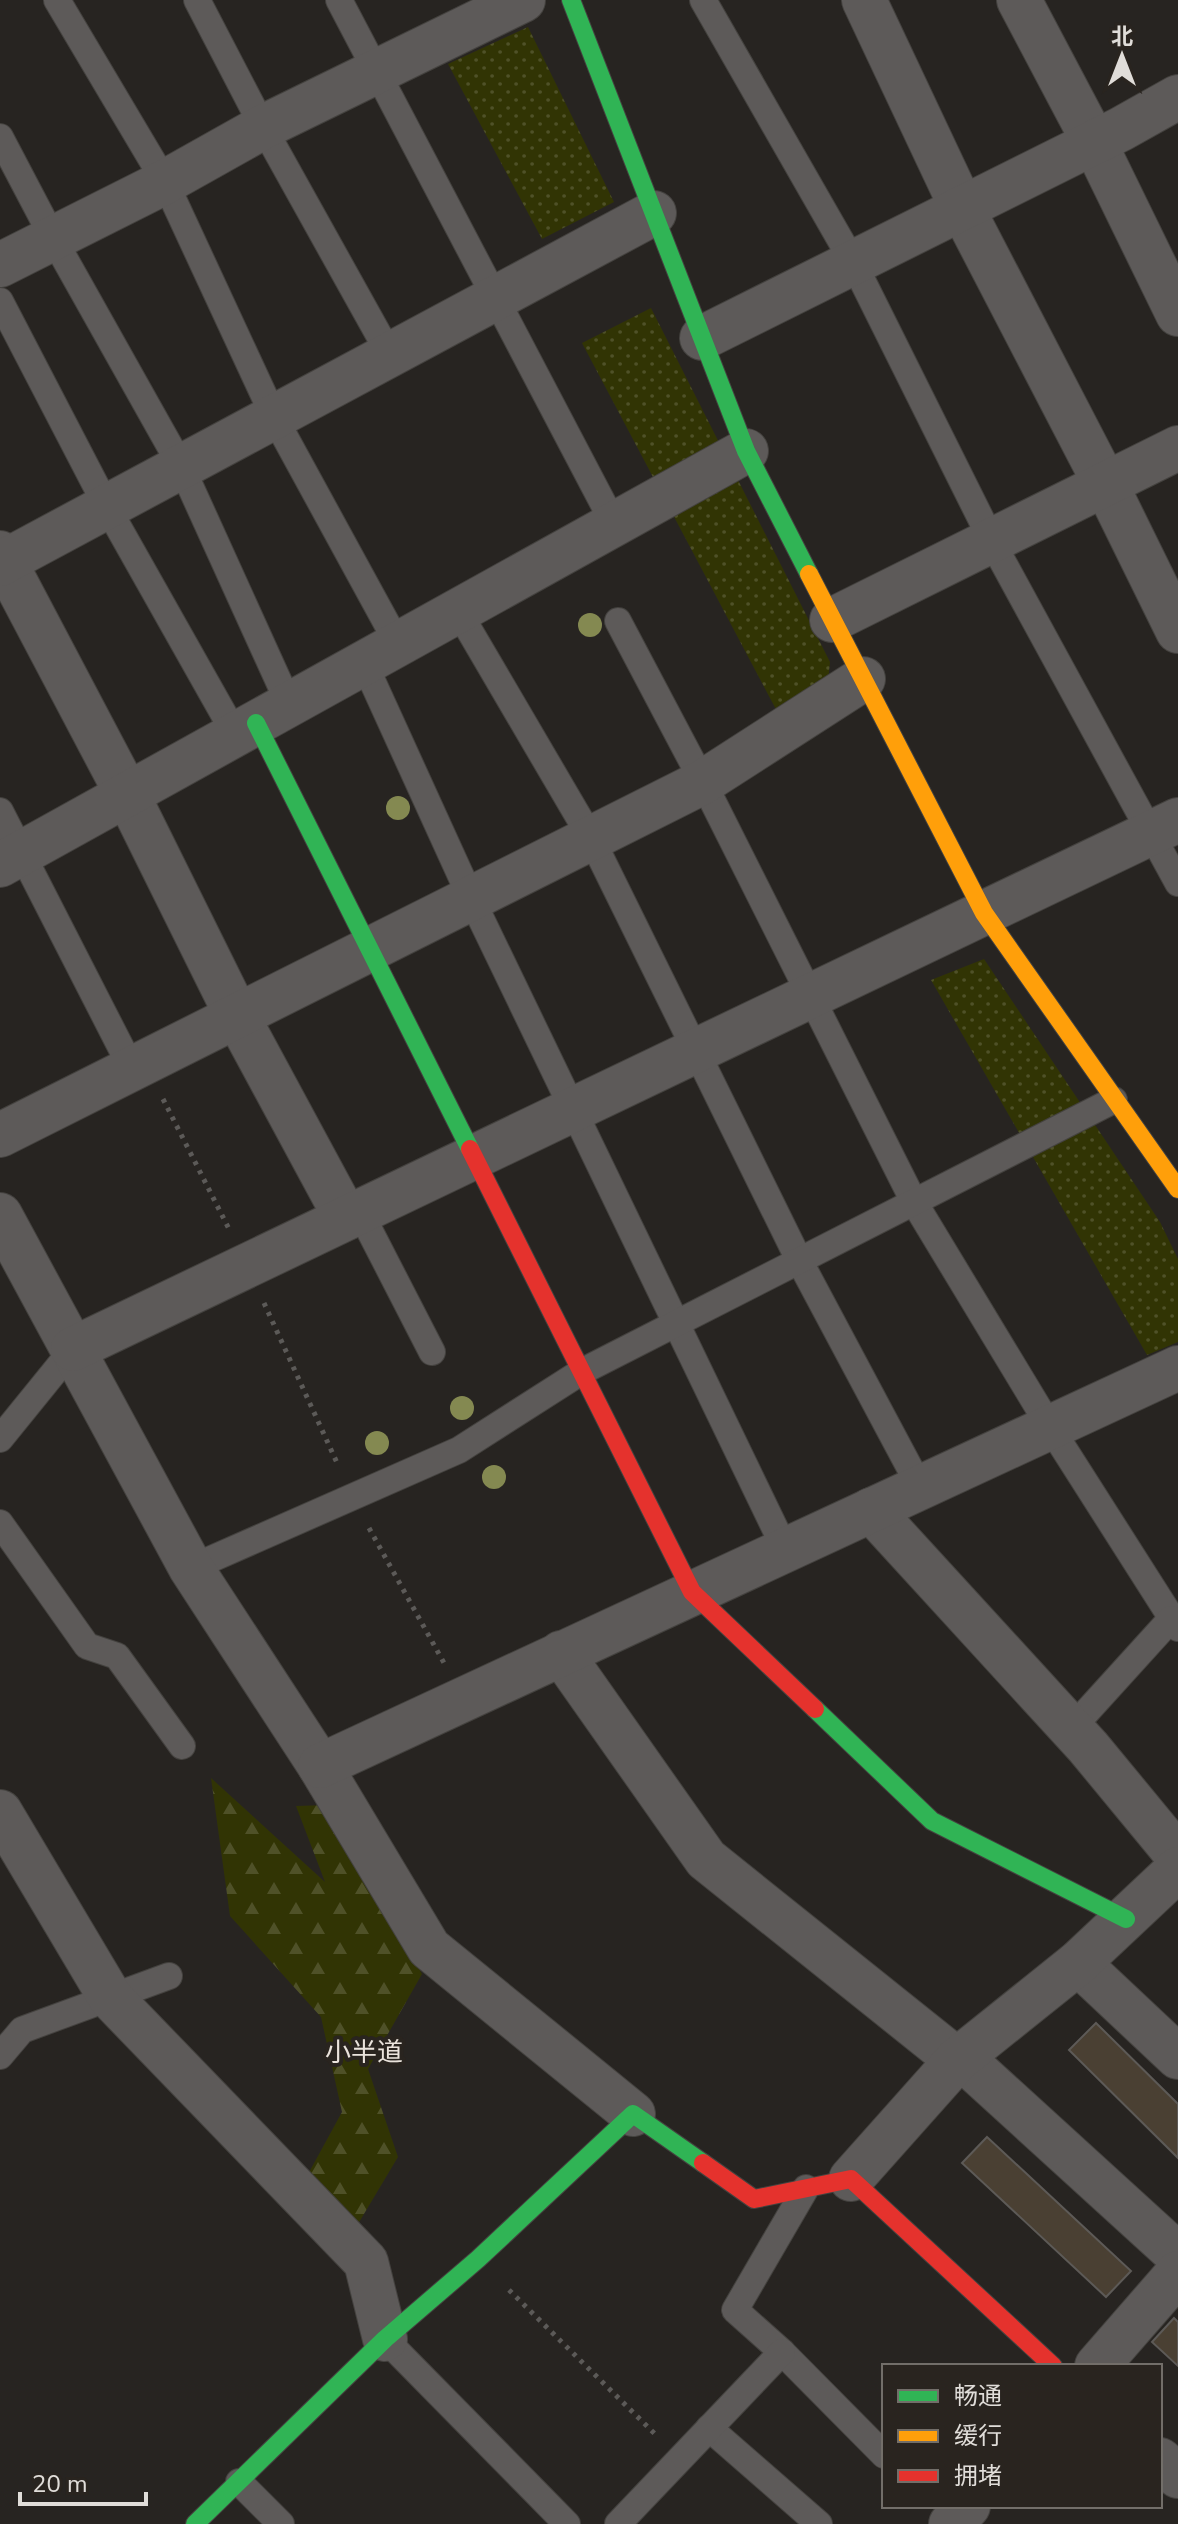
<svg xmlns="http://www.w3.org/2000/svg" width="1178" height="2524" font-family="'Nunito Sans','Noto Sans SC',sans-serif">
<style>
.forest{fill:url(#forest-firs)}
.garden{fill:url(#garden-dots)}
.building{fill:#4a4033;stroke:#5d5a57;stroke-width:2}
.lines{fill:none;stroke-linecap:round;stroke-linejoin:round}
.lane-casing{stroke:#44423f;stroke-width:28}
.street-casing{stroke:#44423f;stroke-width:46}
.fast-casing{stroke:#44423f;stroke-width:20}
.slow-casing{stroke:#44423f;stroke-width:20}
.jam-casing{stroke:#44423f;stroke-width:20}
.path{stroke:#5c5a58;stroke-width:5;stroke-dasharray:4 6;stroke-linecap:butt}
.lane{stroke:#5d5a59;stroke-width:26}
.street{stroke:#5d5a59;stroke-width:44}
.fast{stroke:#30b455;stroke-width:18}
.slow{stroke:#ff9f0a;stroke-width:18}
.jam{stroke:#e5322d;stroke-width:18}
.tree{fill:#848951}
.labels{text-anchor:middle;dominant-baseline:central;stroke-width:8;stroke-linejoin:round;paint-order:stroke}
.neighbourhood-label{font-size:26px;fill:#eae3dc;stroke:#29241f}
</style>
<defs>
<pattern id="forest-firs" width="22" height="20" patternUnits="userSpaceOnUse" patternTransform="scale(2)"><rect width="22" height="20" fill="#313404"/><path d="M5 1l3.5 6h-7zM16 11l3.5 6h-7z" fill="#4f5128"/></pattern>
<pattern id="garden-dots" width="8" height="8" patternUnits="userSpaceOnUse" patternTransform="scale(2)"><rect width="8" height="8" fill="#313404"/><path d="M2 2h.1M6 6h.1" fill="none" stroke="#4f5128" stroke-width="1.8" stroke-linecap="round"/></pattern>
</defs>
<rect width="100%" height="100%" fill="#272421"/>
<path class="forest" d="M211 1778 325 1882 296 1806 327 1805 422 1974 368 2069 398 2157 355 2229 307 2176 342 2112 321 2017 230 1916Z"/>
<g class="garden">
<path d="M528 27 614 202 542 239 448 64Z"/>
<path d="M651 308 830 662 827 691 779 715 582 343Z"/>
<path d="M984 959 1160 1222 1178 1259V1342L1147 1355 931 980Z"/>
</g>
<g class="building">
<path d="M1096 2023 1178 2104V2158L1069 2050Z"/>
<path d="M987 2137 1131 2271 1106 2297 962 2163Z"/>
<path d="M1174 2318 1178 2322V2366L1152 2342Z"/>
</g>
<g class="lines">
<defs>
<g id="lane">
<path d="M57 0 165 182 274 417 398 644"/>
<path d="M197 0 263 127 390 355"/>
<path d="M339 0 614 524"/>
<path d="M703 0 853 262 998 553 1178 883"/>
<path d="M0 137 53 238 181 466 289 704"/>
<path d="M0 301 107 507 235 734"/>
<path d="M458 611 591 838 799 1260 920 1487"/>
<path d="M618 621 703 782 914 1202 1050 1427 1178 1628"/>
<path d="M364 663 471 898 785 1549"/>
<path d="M0 811 132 1069"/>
<path d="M360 1212 432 1352"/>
<path d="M0 1439 73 1349"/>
<path d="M0 1523 87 1646 117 1656 182 1746"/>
<path d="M191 1568 459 1450 581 1372 1114 1100"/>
<path d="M1072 1728 1171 1619"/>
<path d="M0 2056 22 2030 169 1976"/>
<path d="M806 2188 735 2310 782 2352 884 2455"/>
<path d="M385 2339 567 2524"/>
<path d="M709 2428 819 2524"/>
<path d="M239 2482 281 2524"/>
<path d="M618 2524 782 2352"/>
</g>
<g id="street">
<path d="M864 0 962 208 1112 497 1178 631"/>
<path d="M1019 0 1094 142 1178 314"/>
<path d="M0 265 165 182 263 127 523 0"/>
<path d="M702 338 1121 129 1178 97"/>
<path d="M0 553 127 794 237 1016 346 1218"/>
<path d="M0 564 654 213"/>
<path d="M832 620 1178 448"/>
<path d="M0 865 746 451"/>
<path d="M0 1135 703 782 863 679"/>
<path d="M0 1215 191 1568 320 1766 429 1948 633 2114"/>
<path d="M73 1349 1178 820"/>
<path d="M871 1510 1088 1747 1178 1856"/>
<path d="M561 1653 706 1859 957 2060 975 2070 1178 2255"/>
<path d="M320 1766 1178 1368"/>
<path d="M0 1812 110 1997 366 2262 385 2339"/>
<path d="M1078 1963 1178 2057"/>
<path d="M851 2179 957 2060 1078 1963 1178 1869"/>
<path d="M1097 2366 1178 2273"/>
<path d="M1160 2460 1178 2476"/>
<path d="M951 2524 968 2506"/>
</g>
<g id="fast">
<path d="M571 0 746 451 809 574"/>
<path d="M256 723 470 1149"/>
<path d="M815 1709 932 1821 1126 1919"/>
<path d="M195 2524 385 2339 478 2259 633 2114 703 2163"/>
</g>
<path id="slow" d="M809 574 984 913 1178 1189"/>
<g id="jam">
<path d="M470 1149 692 1592 815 1709"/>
<path d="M703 2163 754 2199 851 2179 1053 2366"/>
</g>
</defs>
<use href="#lane" class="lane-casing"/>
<use href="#street" class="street-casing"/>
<use href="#fast" class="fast-casing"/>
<use href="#slow" class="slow-casing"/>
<use href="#jam" class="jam-casing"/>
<g class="path">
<path d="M163 1099 229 1229"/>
<path d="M264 1303 338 1465"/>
<path d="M369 1528 444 1663"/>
<path d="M509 2290 656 2435"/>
</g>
<use href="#lane" class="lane"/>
<use href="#street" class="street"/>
<use href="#fast" class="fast"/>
<use href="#slow" class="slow"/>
<use href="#jam" class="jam"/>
</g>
<g class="tree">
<circle cx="590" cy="625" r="12"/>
<circle cx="398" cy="808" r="12"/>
<circle cx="462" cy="1408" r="12"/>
<circle cx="377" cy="1443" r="12"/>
<circle cx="494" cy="1477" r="12"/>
</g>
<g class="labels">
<g class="neighbourhood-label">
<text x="364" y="2052">小半道</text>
</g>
</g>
<rect x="882" y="2364" width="280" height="144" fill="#29241f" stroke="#726e69" stroke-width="2"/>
<rect x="898" y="2390" width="40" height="12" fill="#30b455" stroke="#726e69" stroke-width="2"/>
<text x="954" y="2404" font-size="24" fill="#e0ddd9">畅通</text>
<rect x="898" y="2430" width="40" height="12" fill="#ff9f0a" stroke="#726e69" stroke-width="2"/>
<text x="954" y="2444" font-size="24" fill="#e0ddd9">缓行</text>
<rect x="898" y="2470" width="40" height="12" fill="#e5322d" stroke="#726e69" stroke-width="2"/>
<text x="954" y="2484" font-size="24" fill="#e0ddd9">拥堵</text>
<g transform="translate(1122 56)" stroke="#29241f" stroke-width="6" paint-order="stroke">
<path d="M0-6L14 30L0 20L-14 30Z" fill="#e0ddd9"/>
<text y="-12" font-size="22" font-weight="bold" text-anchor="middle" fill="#e0ddd9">北</text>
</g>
<path d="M20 2492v12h126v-12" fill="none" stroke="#e0ddd9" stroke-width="4"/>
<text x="32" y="2492" font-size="24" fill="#e0ddd9" stroke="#29241f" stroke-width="6" paint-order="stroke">20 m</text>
</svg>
